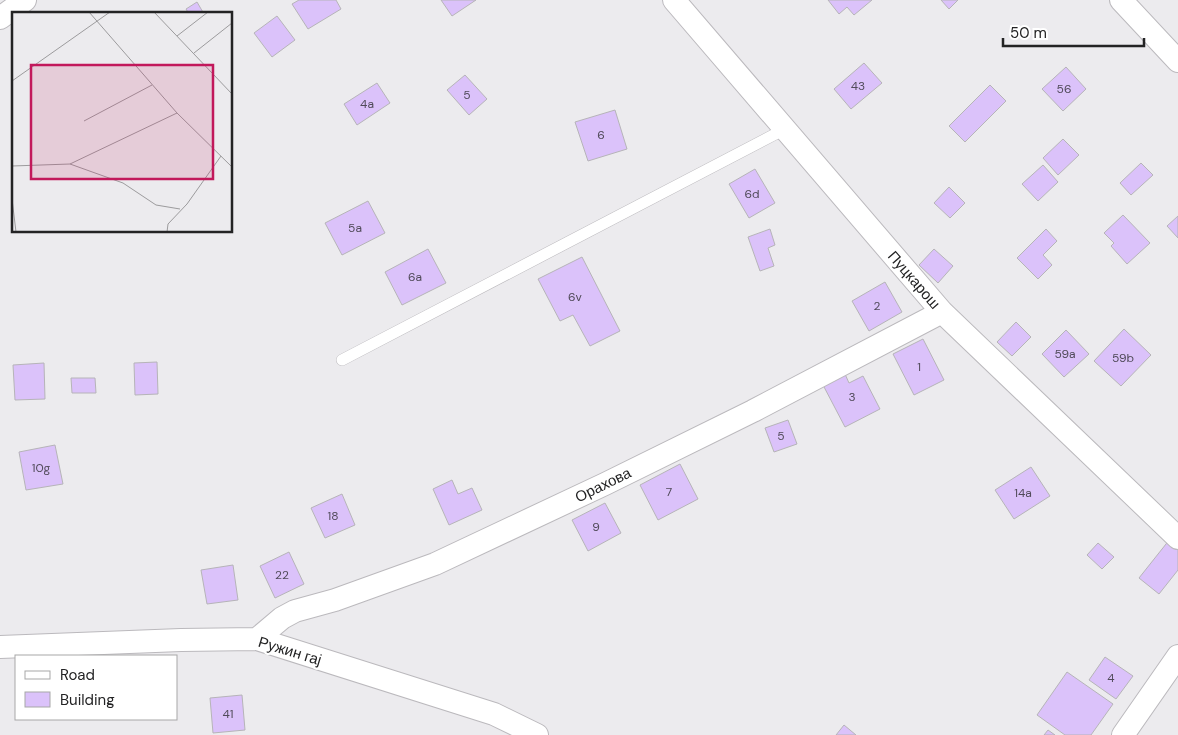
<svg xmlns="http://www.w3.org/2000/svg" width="1178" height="735" font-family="'DM Sans',sans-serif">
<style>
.building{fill:#dbc2fa;stroke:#b6b4b8}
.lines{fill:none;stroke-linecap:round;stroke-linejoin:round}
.lane-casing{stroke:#bbb9bd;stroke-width:12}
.street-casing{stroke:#bbb9bd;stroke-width:24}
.lane{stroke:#fff;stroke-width:11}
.street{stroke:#fff;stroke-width:22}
.labels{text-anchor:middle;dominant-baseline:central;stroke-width:4.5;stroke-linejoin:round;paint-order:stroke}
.number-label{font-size:12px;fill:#514b5a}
.street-label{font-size:15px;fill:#232324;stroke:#fff}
.inset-road{fill:none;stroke:#9c9b9d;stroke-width:1}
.view{fill:#c2185b;fill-opacity:0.15;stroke:#c2185b;stroke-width:2.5}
.inset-edge{fill:none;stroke:#232324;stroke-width:2.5}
</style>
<rect width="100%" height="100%" fill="#ecebee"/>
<path class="building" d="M299,0H336L341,9L308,29L292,4Z
M441,0H476L452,16Z
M828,0H872L854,15L847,7L839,14Z
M941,0H958L949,9Z
M197,2L204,14H189L186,9Z
M277,16L295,40L272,57L254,33Z
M864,63L882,83L851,109L834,89Z
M1066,67L1086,89L1063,111L1042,89Z
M465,75L487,99L469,115L447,90Z
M377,83L390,103L357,125L344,104Z
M990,85L1006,101L965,142L949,126Z
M615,110L627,149L588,161L575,122Z
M1063,139L1079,155L1058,175L1043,158Z
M1141,163L1153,175L1131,195L1120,183Z
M1043,165L1058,182L1038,201L1022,184Z
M755,169L775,203L749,218L729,184Z
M949,187L965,203L950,218L934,203Z
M368,201L385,233L342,255L325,223Z
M1123,215L1150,243L1127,264L1111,246L1114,243L1104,233Z
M1178,216V238L1167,226Z
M770,229L775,245L768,248L774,266L760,271L748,237Z
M1046,229L1057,241L1043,255L1052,265L1038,279L1017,258Z
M428,249L446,283L402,305L385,272Z
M934,249L953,266L938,283L919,265Z
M582,257L620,331L590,346L573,315L560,321L538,279Z
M885,282L902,312L869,331L852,301Z
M1016,322L1031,337L1012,356L997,342Z
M1124,329L1151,355L1121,386L1094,361Z
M1066,330L1089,354L1064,377L1042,354Z
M923,339L944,380L914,395L893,354Z
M157,362L158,394L135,395L134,363Z
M44,363L45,399L15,400L13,365Z
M845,374L849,383L863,376L880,409L845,427L823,385Z
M71,378H95L96,393H72Z
M788,420L797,444L774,452L765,428Z
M55,445L63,484L26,490L19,452Z
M680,464L698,499L658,520L640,485Z
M1031,467L1050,496L1014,519L995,490Z
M452,480L458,494L472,488L482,510L449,525L433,489Z
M342,494L355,525L325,538L311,508Z
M605,503L621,533L588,551L572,520Z
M1170,539L1178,546V570L1159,594L1139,578Z
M1098,543L1114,557L1102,569L1087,555Z
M289,552L304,584L275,598L260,566Z
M233,565L238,600L207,604L201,570Z
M1105,657L1133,676L1116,699L1089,680Z
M1067,672L1113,704L1091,735H1065L1037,715Z
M242,695L245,730L213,733L210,698Z
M844,725L856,735H836Z
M1048,730L1055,735H1044Z"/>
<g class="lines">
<defs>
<path id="lane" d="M342,360L785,129"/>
<path id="street" d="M674,0L942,312L1178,538
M1121,0L1178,61
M0,18L25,0
M257,639L282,618L295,611L335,600L435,564L605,484L753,411L942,312
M0,647L181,640L257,639L494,714L537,735
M1123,735L1178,656"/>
</defs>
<use href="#lane" class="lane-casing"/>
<use href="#street" class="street-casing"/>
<use href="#lane" class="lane"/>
<use href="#street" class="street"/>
</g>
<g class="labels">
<g class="number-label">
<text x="858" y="86">43</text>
<text x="1064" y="89">56</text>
<text x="467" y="95">5</text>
<text x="367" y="104">4a</text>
<text x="601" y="135">6</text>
<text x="752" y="194">6d</text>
<text x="355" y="228">5a</text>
<text x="415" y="277">6a</text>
<text x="575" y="297">6v</text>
<text x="877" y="306">2</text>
<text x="1065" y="354">59a</text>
<text x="1123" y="358">59b</text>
<text x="919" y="367">1</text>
<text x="852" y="397">3</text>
<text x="781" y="436">5</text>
<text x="41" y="468">10g</text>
<text x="669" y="492">7</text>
<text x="1023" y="493">14a</text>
<text x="333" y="516">18</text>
<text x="596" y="527">9</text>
<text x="282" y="575">22</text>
<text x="1111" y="678">4</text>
<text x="228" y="714">41</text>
</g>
<g class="street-label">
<text transform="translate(914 280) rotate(49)">Пуцкарош</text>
<text transform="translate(603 485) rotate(-26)">Орахова</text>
<text transform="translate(290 651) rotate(17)">Ружин гај</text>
</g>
</g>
<g transform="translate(12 12)">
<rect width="220" height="220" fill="#ecebee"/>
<path class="inset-road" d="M77,0L165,101L220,155M142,0L220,82M165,24L196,0M182,41L220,11M0,69L98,0M72,109L140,73M58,152L165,101M0,154L58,152L111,171L144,193L168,197M0,187L4,220M155,220L156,212L175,192L209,144"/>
<path class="view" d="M19,53H201V167H19Z"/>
<rect width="220" height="220" class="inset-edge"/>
</g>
<rect x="15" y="655" width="162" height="65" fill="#ffffff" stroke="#a7a7a7"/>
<rect x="25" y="671" width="25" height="8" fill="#ffffff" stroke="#a7a7a7"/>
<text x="60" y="680" font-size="15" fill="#232324">Road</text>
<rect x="25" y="692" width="25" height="15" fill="#dbc2fa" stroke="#a7a7a7"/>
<text x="60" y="705" font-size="15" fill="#232324">Building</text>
<path d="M1003 38v8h141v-8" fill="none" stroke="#232324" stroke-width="2.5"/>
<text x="1010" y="38" font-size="15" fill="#232324" stroke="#ffffff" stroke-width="4" paint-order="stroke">50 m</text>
</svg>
